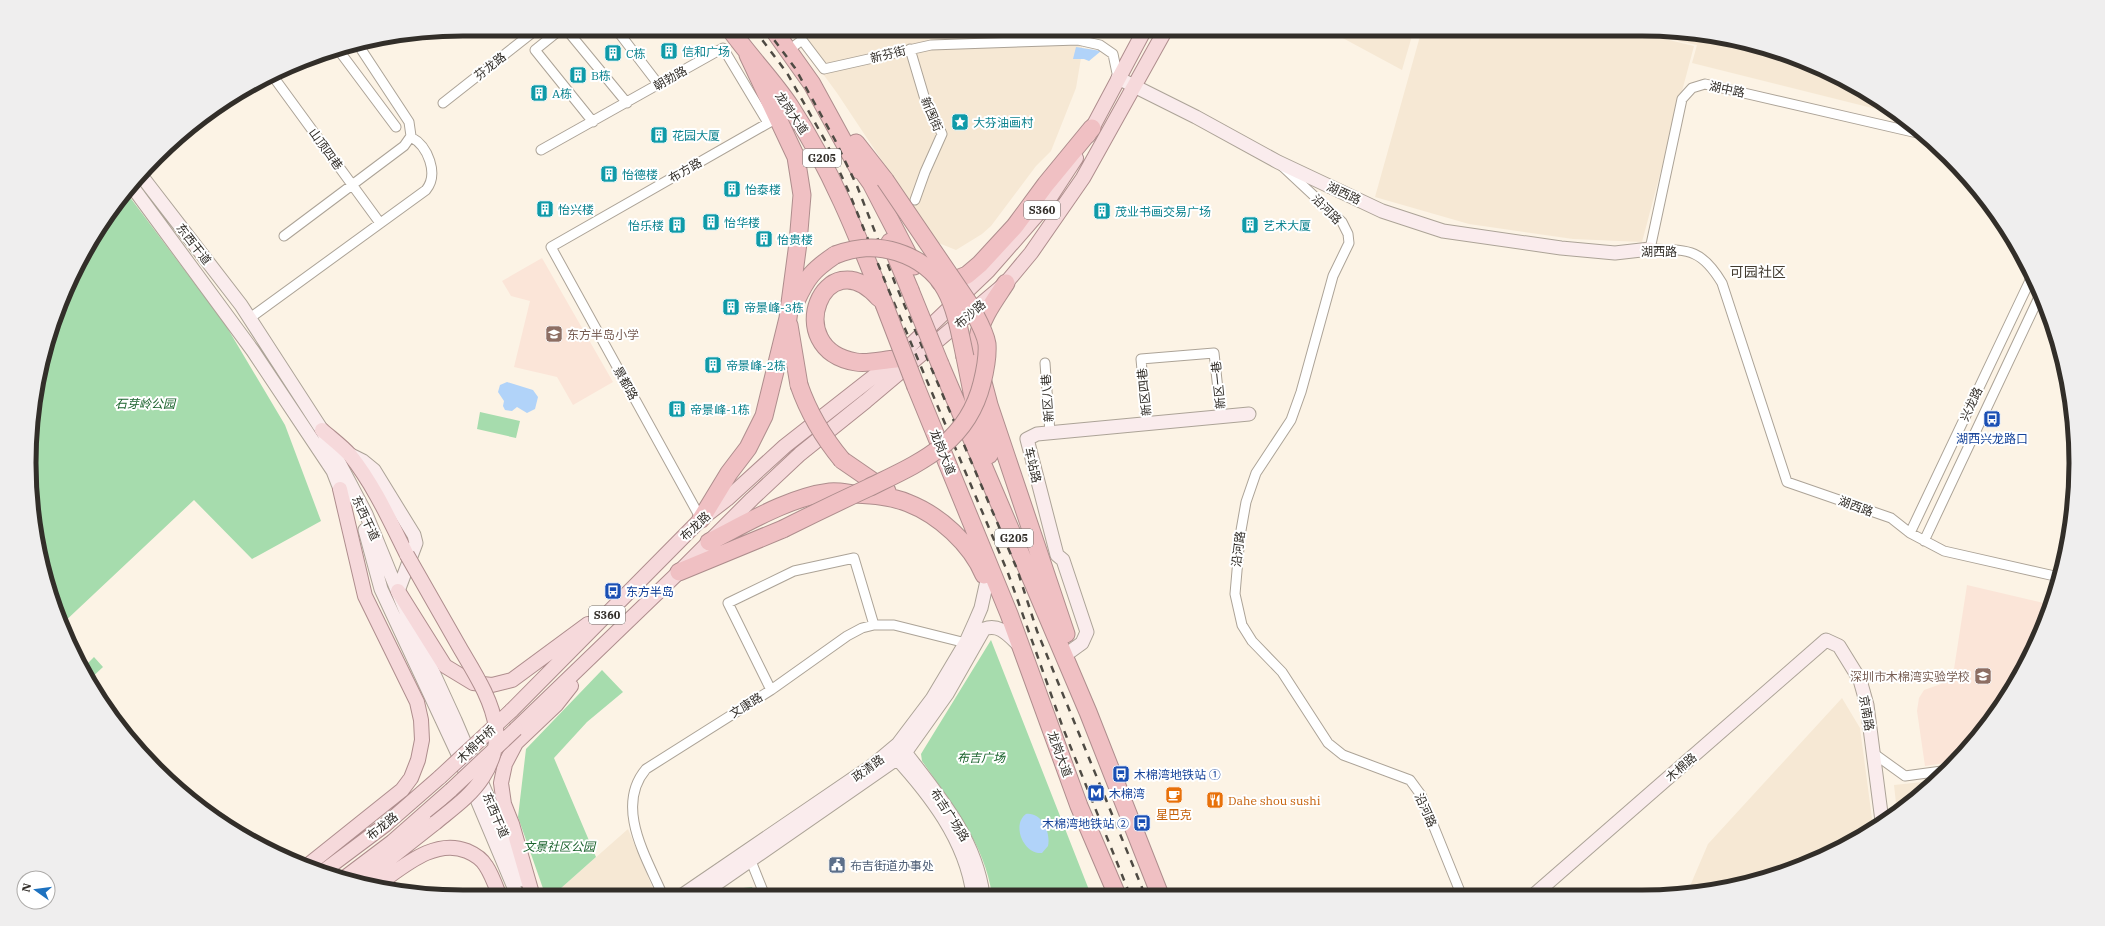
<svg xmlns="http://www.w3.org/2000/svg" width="2105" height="926" font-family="'IBM Plex Serif','Noto Sans SC',serif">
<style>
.built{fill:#f6e8d4}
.education{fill:#fbe5d8}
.green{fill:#a6dcad}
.water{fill:#b1d3f9}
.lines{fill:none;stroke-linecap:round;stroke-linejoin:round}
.street-casing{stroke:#aca397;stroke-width:11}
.secondary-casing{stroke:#aca397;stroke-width:15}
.primary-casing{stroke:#ae8d8d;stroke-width:16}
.highway-casing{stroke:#ae8d8d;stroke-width:19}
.street{stroke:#fff;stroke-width:9}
.secondary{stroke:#faeced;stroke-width:13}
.primary{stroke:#f6d9db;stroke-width:14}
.highway{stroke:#f0c0c3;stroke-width:17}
.rail{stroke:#4f4b44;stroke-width:2.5;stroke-dasharray:7 7;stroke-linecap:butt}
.primary-bridge-casing{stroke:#ae8d8d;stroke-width:16;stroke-linecap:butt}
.highway-bridge-casing{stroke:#ae8d8d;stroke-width:19;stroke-linecap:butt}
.primary-bridge{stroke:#f6d9db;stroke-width:14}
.highway-bridge{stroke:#f0c0c3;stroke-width:17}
.labels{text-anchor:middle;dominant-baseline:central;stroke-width:4;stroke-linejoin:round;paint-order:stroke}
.shield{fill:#fff;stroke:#706d69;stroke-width:1}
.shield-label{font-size:11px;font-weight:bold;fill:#322e29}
.culture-label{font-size:12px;fill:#0d838f;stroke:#fff;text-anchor:start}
.street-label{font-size:12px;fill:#322e29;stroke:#fff}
.education-label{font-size:12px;fill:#785e54;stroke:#fff;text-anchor:start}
.park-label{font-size:12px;font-style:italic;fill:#1b632d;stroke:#fff}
.transit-label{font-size:12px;fill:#164399;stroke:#fff;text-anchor:start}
.food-label{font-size:12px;fill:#c56008;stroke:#fff;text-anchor:start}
.service-label{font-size:12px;fill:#4e5e75;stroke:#fff;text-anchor:start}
.quarter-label{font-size:14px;fill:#413a2f;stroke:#fff}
.rim{fill:none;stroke:#322e29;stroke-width:5}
</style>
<rect width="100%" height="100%" fill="#fcf3e5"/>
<path class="built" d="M790,29H1082V52L1076,88L1051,151L1036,166L991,226L982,234L956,250L936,242L837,93Z
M1326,29H1414L1402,70Z
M1422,29H1642L1726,37L1782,52L1859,87L1896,114L1692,63L1697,45L1632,31L1694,46L1642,242L1573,239L1469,224L1375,197Z
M1842,698L1860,728L1873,826L1808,864L1699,893H1687L1708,844Z
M1932,781L1906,807L1897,812L1894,785Z
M628,829L656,896L551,897Z"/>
<path class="education" d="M542,258L613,382L573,405L557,377L514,367L530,301L511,296L502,281Z
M1967,585L2052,605L2031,655L1986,727L1952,762L1925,766L1917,711L1919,698L1924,690L1941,684L1954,669Z"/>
<path class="green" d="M126,192L225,324L285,425L321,521L252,559L194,500L61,625L37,547L29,463L37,379L62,297L87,246Z
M480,412L520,421L516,438L477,429Z
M991,640L1091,895H992C985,844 951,803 922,761L921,754L924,749Z
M94,657L103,667L88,681L82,669Z
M602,670L623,692L587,722L554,758L596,857L551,897H546L518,817L526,749Z
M752,887L756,896H718L726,890Z"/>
<path class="water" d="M1076,47L1101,51L1089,61L1084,59H1073Z
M507,382L533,390L538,397L535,409L527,413L517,407L512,411L505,410L503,406L504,401L498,392L500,385Z
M1026,814C1042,812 1051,833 1048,846L1042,853C1024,855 1011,825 1026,814Z"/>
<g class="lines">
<defs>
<path id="street" d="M561,29L535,50L593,122
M566,29L627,103
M616,29L659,85
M337,48L396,127
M910,49L924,96L942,134L925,172L915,200
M789,50L802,40L824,69L931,45L1078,40L1100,45L1113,54L1118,78
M272,75L380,223
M443,103L537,29
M1926,135L1705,84L1692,88L1682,99L1650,249C1688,250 1701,248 1722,283L1787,482L1891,518L1910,533L1944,551L2059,577
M541,150L723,48L768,123
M1282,166L1342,222L1348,234L1349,243L1333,276L1301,392L1291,420L1256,473L1246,502L1240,536L1235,594L1242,625L1252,641L1282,672L1328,743L1343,755L1410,780L1421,795L1461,894
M284,236L404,146L411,136L409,122L357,43
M250,318L426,190C439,174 428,146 411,137
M1045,363L1050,433
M1147,424L1141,359L1214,353L1221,417
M701,519L551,247L777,118
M1910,533L2033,274
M1924,541L2040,295
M771,690L728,603L794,571L854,558L874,625
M1873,753L1905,776L1942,771
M749,856L765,896
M663,896C647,858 614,807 646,769L771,690L847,636L862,628L874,625H894L970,644"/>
<path id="secondary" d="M1118,78L1196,117L1278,162L1382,211L1443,231L1561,248L1615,253L1650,249
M140,174L241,305L322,430L366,514L411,624L455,720L523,880
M131,185L253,351L333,471L340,489L347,497
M349,454L363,461L374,470L414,535L416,543L398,591
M365,530L381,589L457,752L518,897
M1071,651L1082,643L1087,632L1063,560L1057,555L1027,439L1037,434L1249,414
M901,747C936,793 975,836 983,895
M892,753C929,793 966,840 973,895
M1535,894L1826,640L1839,646L1860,680L1867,705L1882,821
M681,896L873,765L898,744L932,699L966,642L975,622L981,608L987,581
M699,896L905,753L947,694L984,629C1000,623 1009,636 1020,646"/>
<path id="primary" d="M1088,136L1145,29
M322,430C331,438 342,446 350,455C374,485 390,521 407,555
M398,591L445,666L473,683L492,685L512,680L588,624
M511,711L701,519L727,499L785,446L896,359L988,271L1044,207L1076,158
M516,729L679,572L752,499L800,454L866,401L1006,283L1031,253L1083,178L1166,29
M307,866L402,790L411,778L418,760L422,740L421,720L417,702L365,596L340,489
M321,873L385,825L440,777
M343,879L392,842L451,790
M359,883L435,823
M374,887C400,870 433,837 467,851C474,854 482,859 486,866C492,875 496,887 500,897
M533,897L512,824L504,804L501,783L505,764L516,743L556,705L571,686"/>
<path id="highway" d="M730,29C749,56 772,79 790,106C830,167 858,236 884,304
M773,29L812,84L859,170
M856,143L885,180
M854,159L871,183L914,266
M890,242L910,290
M940,282L952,281L967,275L980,264L1015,226L1046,184L1092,128
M1006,283C995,300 981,318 978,338C975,360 984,384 989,405L1066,634
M879,298C825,237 779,349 856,362C868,364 883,360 896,359
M796,301C807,277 813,270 835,255
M789,325L799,385
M965,357L978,422L989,455
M940,364L1088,712L1160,895
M916,387L1009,614L1079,806L1117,895
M842,460L887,491
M701,519L729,473L748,448L764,416L788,318L798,243L802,195L796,157L748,55
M709,542C745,524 789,497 830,492C837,491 846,493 854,494C872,495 891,496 908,503C939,515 971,544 984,575
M679,572L783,529"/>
</defs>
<use href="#street" class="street-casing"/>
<use href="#secondary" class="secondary-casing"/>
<use href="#primary" class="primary-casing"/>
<use href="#highway" class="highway-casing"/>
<use href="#street" class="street"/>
<use href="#secondary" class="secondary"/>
<use href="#primary" class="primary"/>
<use href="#highway" class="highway"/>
<path class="rail" d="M754,29L787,73L827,144L848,190L887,286L1008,573L1063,728L1130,895
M766,29L795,68L835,140L857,186L895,283L1017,569L1037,631L1145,895"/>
<defs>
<path id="primary-bridge" d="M407,555C425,586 442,617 460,648C474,672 492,699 496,728C498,744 492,763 483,777C471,796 452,809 435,823
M440,777L511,711
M451,790L516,729"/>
<path id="highway-bridge" d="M835,255C856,247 875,245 897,252C950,269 955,309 965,357
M910,290L940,364
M884,304L916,387
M799,385C809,414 823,437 842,460
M783,529C811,515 840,501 868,488C919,463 967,444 982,383C985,371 988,357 987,344C985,331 976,317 970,305L885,180"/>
</defs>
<use href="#primary-bridge" class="primary-bridge-casing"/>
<use href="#highway-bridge" class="highway-bridge-casing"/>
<use href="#primary-bridge" class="primary-bridge"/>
<use href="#highway-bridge" class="highway-bridge"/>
</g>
<defs>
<symbol id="building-square" viewBox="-11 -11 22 22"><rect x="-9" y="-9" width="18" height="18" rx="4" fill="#0f9aa8" stroke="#fff"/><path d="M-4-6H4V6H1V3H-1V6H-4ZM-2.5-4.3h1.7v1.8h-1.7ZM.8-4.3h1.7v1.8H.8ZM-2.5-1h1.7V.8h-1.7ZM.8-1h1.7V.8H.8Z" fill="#fff"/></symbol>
<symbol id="sight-square" viewBox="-11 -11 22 22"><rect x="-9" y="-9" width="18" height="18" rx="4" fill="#0f9aa8" stroke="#fff"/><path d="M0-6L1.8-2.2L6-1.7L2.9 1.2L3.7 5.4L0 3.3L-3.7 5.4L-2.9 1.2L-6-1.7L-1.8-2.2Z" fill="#fff"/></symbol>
<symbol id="school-square" viewBox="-11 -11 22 22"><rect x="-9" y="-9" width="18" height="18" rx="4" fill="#8d6e63" stroke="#fff"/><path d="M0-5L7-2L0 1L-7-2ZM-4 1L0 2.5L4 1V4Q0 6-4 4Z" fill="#fff"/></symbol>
<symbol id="bus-square" viewBox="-11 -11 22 22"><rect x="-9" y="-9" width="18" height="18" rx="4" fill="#1a4fb4" stroke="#fff"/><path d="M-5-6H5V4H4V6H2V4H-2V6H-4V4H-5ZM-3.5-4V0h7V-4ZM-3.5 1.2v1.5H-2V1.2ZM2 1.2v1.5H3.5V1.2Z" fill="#fff"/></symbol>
<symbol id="metro-square" viewBox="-11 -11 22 22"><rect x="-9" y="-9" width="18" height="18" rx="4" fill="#1a4fb4" stroke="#fff"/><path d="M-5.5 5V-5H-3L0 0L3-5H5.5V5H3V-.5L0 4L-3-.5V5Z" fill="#fff"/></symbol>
<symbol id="cafe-square" viewBox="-11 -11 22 22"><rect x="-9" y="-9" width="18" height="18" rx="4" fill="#e8710a" stroke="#fff"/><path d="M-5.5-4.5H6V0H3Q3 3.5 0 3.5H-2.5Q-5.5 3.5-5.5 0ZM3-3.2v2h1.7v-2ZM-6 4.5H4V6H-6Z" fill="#fff"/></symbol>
<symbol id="restaurant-square" viewBox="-11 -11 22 22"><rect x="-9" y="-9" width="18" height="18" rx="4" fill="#e8710a" stroke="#fff"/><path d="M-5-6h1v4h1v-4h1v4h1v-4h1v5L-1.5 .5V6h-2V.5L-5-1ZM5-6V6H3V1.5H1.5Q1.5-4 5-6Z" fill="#fff"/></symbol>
<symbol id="civic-square" viewBox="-11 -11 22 22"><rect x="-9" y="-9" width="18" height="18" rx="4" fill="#5c6f8a" stroke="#fff"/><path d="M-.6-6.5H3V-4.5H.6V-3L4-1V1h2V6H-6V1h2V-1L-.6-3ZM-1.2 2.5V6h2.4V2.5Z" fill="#fff"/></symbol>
</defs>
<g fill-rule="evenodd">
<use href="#building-square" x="659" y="41" width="20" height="20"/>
<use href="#building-square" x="603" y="43" width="20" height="20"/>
<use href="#building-square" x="568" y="65" width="20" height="20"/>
<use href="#building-square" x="529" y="83" width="20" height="20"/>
<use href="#sight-square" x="950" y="112" width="20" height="20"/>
<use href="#building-square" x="649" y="125" width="20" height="20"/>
<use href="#building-square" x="599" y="164" width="20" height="20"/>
<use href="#building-square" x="722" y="179" width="20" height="20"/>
<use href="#building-square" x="535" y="199" width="20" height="20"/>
<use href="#building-square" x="1092" y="201" width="20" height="20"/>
<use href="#building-square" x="701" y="212" width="20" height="20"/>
<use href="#building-square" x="667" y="215" width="20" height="20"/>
<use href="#building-square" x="1240" y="215" width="20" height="20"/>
<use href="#building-square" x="754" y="229" width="20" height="20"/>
<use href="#building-square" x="721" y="297" width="20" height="20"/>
<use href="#school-square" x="544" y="324" width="20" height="20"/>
<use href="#building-square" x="703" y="355" width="20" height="20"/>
<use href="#building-square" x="667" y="399" width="20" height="20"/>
<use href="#bus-square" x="1982" y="409" width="20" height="20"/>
<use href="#bus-square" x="603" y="581" width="20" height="20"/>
<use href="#school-square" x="1973" y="666" width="20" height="20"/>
<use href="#bus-square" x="1111" y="764" width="20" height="20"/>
<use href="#metro-square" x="1086" y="783" width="20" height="20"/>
<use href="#cafe-square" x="1164" y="785" width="20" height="20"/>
<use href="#restaurant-square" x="1205" y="790" width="20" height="20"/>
<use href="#bus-square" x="1132" y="813" width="20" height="20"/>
<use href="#civic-square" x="827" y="855" width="20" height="20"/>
</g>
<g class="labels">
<g class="shield">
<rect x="803" y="149" width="38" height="18" rx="3"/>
<rect x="1024" y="201" width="36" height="18" rx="3"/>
<rect x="995" y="529" width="38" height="18" rx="3"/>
<rect x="589" y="606" width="36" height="18" rx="3"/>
</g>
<g class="shield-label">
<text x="822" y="158">G205</text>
<text x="1042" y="210">S360</text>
<text x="1014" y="538">G205</text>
<text x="607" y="615">S360</text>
</g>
<g class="culture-label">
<text x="682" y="51">信和广场</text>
<text x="626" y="53">C栋</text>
<text x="591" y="75">B栋</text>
<text x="552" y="93">A栋</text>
<text x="973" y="122">大芬油画村</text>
<text x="672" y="135">花园大厦</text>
<text x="622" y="174">怡德楼</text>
<text x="745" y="189">怡泰楼</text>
<text x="558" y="209">怡兴楼</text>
<text x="1115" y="211">茂业书画交易广场</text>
<text x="724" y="222">怡华楼</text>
<text x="664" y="225" text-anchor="end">怡乐楼</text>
<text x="1263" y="225">艺术大厦</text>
<text x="777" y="239">怡贵楼</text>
<text x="744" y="307">帝景峰-3栋</text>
<text x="726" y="365">帝景峰-2栋</text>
<text x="690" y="409">帝景峰-1栋</text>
</g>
<g class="street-label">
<text transform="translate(888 54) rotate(-14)">新芬街</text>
<text transform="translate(490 66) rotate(-38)">芬龙路</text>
<text transform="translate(670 78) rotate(-29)">朝勃路</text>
<text transform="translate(1727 89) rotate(12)">湖中路</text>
<text transform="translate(792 113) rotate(56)">龙岗大道</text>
<text transform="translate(932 114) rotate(67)">新围街</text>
<text transform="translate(326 149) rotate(54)">山顶四巷</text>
<text transform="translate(685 170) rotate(-30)">布方路</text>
<text transform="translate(1344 193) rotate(25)">湖西路</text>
<text transform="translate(1327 209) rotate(45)">沿河路</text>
<text transform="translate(194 244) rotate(52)">东西干道</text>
<text x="1659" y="251">湖西路</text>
<text transform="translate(970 314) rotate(-41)">布沙路</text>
<text transform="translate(626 383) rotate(61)">景都路</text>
<text transform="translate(1218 385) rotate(-96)">新区一巷</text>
<text transform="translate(1144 392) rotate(-96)">新区四巷</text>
<text transform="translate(1047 398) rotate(-94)">新区八巷</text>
<text transform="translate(1971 404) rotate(-65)">兴龙路</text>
<text transform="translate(943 452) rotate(68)">龙岗大道</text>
<text transform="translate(1033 465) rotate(76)">车站路</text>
<text transform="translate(1856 506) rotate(20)">湖西路</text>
<text transform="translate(366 518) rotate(65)">东西干道</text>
<text transform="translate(695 526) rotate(-43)">布龙路</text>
<text transform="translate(1238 549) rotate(-83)">沿河路</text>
<text transform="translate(746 705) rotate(-32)">文康路</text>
<text transform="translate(1867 713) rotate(80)">京南路</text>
<text transform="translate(476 744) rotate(-43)">木棉中桥</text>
<text transform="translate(1060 754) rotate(70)">龙岗大道</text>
<text transform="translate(1681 767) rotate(-41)">木棉路</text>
<text transform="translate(868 768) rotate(-36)">政清路</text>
<text transform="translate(1426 810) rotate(66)">沿河路</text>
<text transform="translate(496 815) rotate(67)">东西干道</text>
<text transform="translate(950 815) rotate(57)">布吉广场路</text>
<text transform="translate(382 826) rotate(-39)">布龙路</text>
</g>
<g class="education-label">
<text x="567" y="334">东方半岛小学</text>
<text x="1970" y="676" text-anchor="end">深圳市木棉湾实验学校</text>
</g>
<g class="park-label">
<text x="145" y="403">石芽岭公园</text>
<text x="981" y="757">布吉广场</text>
<text x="559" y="846">文景社区公园</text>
</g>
<g class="transit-label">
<text x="1992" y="438" text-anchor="middle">湖西兴龙路口</text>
<text x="626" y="591">东方半岛</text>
<text x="1134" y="774">木棉湾地铁站 ①</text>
<text x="1109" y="793">木棉湾</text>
<text x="1129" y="823" text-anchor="end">木棉湾地铁站 ②</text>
</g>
<g class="food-label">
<text x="1228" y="800">Dahe shou sushi</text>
<text x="1174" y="814" text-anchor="middle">星巴克</text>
</g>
<g class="service-label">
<text x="850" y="865">布吉街道办事处</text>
</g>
<g class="quarter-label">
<text x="1758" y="272">可园社区</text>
</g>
</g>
<path d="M0 0H2105V926H0ZM463 36H1642A427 427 0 0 1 2069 463V463A427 427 0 0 1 1642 890H463A427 427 0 0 1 36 463V463A427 427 0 0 1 463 36Z" fill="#efeeee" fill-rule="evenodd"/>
<path class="rim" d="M463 36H1642A427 427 0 0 1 2069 463V463A427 427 0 0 1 1642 890H463A427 427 0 0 1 36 463V463A427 427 0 0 1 463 36Z"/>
<g transform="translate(36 890) rotate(284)"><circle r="19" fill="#ffffff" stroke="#adaba9"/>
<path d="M0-3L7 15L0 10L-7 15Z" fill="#1d72c0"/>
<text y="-6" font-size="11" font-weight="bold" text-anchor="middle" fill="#322e29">N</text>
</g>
</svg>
